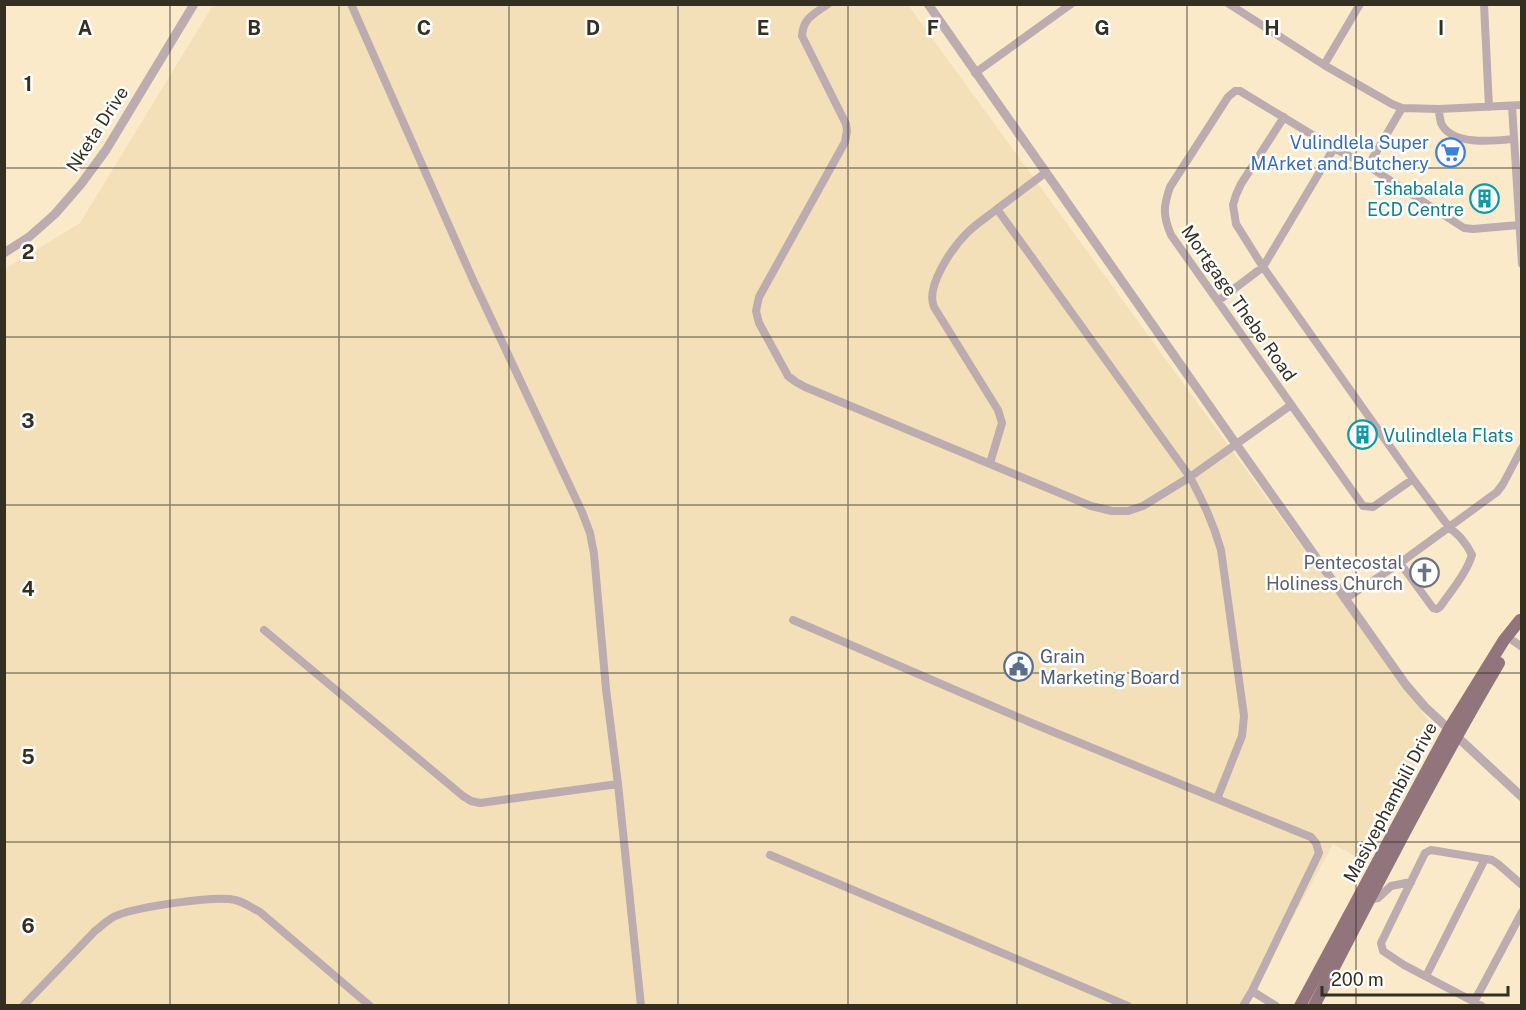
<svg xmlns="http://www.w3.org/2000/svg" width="1526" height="1010" font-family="'Public Sans',sans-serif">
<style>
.built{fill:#f3e0b8}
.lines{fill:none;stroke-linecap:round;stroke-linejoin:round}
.minor{stroke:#bcabaf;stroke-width:8}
.tertiary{stroke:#bcabaf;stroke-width:9}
.primary{stroke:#92747c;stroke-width:12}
.grid{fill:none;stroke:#352f22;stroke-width:1.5;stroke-opacity:0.55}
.labels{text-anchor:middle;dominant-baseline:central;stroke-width:5;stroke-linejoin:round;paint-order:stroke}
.street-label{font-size:18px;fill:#352f22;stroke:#fff}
.shop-label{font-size:18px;fill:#366cbe;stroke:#fff;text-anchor:end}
.culture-label{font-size:18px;fill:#0d838f;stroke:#fff;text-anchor:end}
.worship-label{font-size:18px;fill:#5b616d;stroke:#fff;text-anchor:end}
.service-label{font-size:18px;fill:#4e5e75;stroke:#fff;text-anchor:start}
.grid-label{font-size:20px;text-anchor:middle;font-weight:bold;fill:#352f22;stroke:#fff;stroke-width:5;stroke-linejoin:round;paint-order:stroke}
</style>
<rect width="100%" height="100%" fill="#faeac9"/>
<path class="built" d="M213,5H908L1433,727L1366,862L1333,844L1245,1005L5,1006V269L80,223Z"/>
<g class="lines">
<path class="minor" d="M351,4L473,280L582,512L590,533L594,554L606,689L618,784L641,1006
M828,4C814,14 803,18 802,36L846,124L847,131L845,142L759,297L756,311L759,323L788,376L796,382L805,387L1091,506L1112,511H1128L1143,506L1190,477L1291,405
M1229,4L1324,65L1392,104L1402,108L1439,109L1522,105
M1484,4L1489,107
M1324,65L1360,4
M975,73L1071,4
M1512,106L1522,264
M1439,109C1439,114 1440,119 1441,123C1451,146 1494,141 1513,139
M1284,117L1241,184L1236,195L1233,205L1236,224L1263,267L1413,479L1449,527L1460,537L1467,546L1472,555C1466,574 1451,591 1440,607L1437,609L1433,608L1400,563
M1368,166L1402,108
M1045,173L997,209L1190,477C1203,502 1213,522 1221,550L1244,716L1242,736L1217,799L1311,837L1316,843L1319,853L1252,991L1243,1006
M1218,301L1263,267L1334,148
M990,463L1002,423L998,410L934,307C925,286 953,247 967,233C976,224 987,217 997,209
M1413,479L1373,507L1363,506L1171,235C1163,216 1163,207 1170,187L1228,97L1235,91H1240L1334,148L1368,166L1464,228L1473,229L1519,225
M1345,599L1400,563L1497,492L1503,484L1522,448
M793,620L1034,724L1217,799
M264,630L463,796L471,801L480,803L618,784
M1512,640L1522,647
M770,855L1128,1006
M1368,900L1378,898L1391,886L1411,882
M1426,976L1485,859
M1252,991L1276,1006
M1474,1002L1522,912
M23,1006L95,931C103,925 109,918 118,915C138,907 216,895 235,900C244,902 252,908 260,912L370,1006
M1482,1006L1404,965L1383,951L1381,943L1425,853L1431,850L1492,860L1498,864L1522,885"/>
<path class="tertiary" d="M928,4L1236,444L1406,685L1425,707L1522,797
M4,253L29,237L55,214L81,184L106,150L194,4"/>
<path class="primary" d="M1300,1006L1449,729L1504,640L1520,620
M1314,1006C1374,891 1433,775 1499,663"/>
</g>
<path class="grid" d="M170,4V1006M339,4V1006M509,4V1006M678,4V1006M848,4V1006M1017,4V1006M1187,4V1006M1356,4V1006M4,168H1522M4,337H1522M4,505H1522M4,673H1522M4,842H1522"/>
<defs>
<symbol id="supermarket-ring" viewBox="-11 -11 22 22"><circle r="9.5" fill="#fff" stroke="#3f7fe0" stroke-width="1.5"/><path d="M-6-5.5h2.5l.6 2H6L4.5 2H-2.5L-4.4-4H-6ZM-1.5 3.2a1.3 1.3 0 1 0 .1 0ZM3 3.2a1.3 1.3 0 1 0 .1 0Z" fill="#3f7fe0"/></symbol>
<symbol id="building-ring" viewBox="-11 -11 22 22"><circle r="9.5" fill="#fff" stroke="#0f9aa8" stroke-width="1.5"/><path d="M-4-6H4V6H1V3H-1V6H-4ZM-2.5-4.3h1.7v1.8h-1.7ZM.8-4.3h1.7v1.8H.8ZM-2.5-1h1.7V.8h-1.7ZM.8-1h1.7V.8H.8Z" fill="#0f9aa8"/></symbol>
<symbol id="church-ring" viewBox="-11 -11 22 22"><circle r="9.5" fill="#fff" stroke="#6b7280" stroke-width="1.5"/><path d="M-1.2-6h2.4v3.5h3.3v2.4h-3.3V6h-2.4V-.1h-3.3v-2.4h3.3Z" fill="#6b7280"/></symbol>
<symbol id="civic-ring" viewBox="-11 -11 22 22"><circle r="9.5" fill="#fff" stroke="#5c6f8a" stroke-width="1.5"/><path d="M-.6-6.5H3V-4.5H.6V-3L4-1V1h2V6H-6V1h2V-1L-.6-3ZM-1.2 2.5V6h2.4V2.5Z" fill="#5c6f8a"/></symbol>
</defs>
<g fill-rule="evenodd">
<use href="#supermarket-ring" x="1434" y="136" width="33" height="33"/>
<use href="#building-ring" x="1468" y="182" width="33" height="33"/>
<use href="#building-ring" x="1346" y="418" width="33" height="33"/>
<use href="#church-ring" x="1408" y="556" width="33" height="33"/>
<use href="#civic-ring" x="1002" y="650" width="33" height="33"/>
</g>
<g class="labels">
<g class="street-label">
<text transform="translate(97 129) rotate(-57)">Nketa Drive</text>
<text transform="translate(1239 303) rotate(55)">Mortgage Thebe Road</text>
<text transform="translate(1390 802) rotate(-62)">Masiyephambili Drive</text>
</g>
<g class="shop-label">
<text x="1429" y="142">Vulindlela Super<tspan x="1429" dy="21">MArket and Butchery</tspan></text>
</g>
<g class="culture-label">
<text x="1464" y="188">Tshabalala<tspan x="1464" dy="21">ECD Centre</tspan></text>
<text x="1383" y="435" text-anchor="start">Vulindlela Flats</text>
</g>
<g class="worship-label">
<text x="1403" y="562">Pentecostal<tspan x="1403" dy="21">Holiness Church</tspan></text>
</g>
<g class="service-label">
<text x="1040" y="656">Grain<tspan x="1040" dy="21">Marketing Board</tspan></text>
</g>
</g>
<g class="grid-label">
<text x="85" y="35">A</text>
<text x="254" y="35">B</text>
<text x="424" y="35">C</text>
<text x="593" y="35">D</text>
<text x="763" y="35">E</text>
<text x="933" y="35">F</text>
<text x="1102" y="35">G</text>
<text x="1272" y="35">H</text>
<text x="1441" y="35">I</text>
<text x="28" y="91">1</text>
<text x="28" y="259">2</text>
<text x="28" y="428">3</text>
<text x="28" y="596">4</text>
<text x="28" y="764">5</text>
<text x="28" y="933">6</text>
</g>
<rect width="1526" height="1010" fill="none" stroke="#352f22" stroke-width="12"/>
<path d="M1322 986v9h186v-9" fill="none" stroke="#352f22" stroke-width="3"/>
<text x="1331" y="986" font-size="18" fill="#352f22" stroke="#ffffff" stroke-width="4.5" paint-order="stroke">200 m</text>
</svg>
